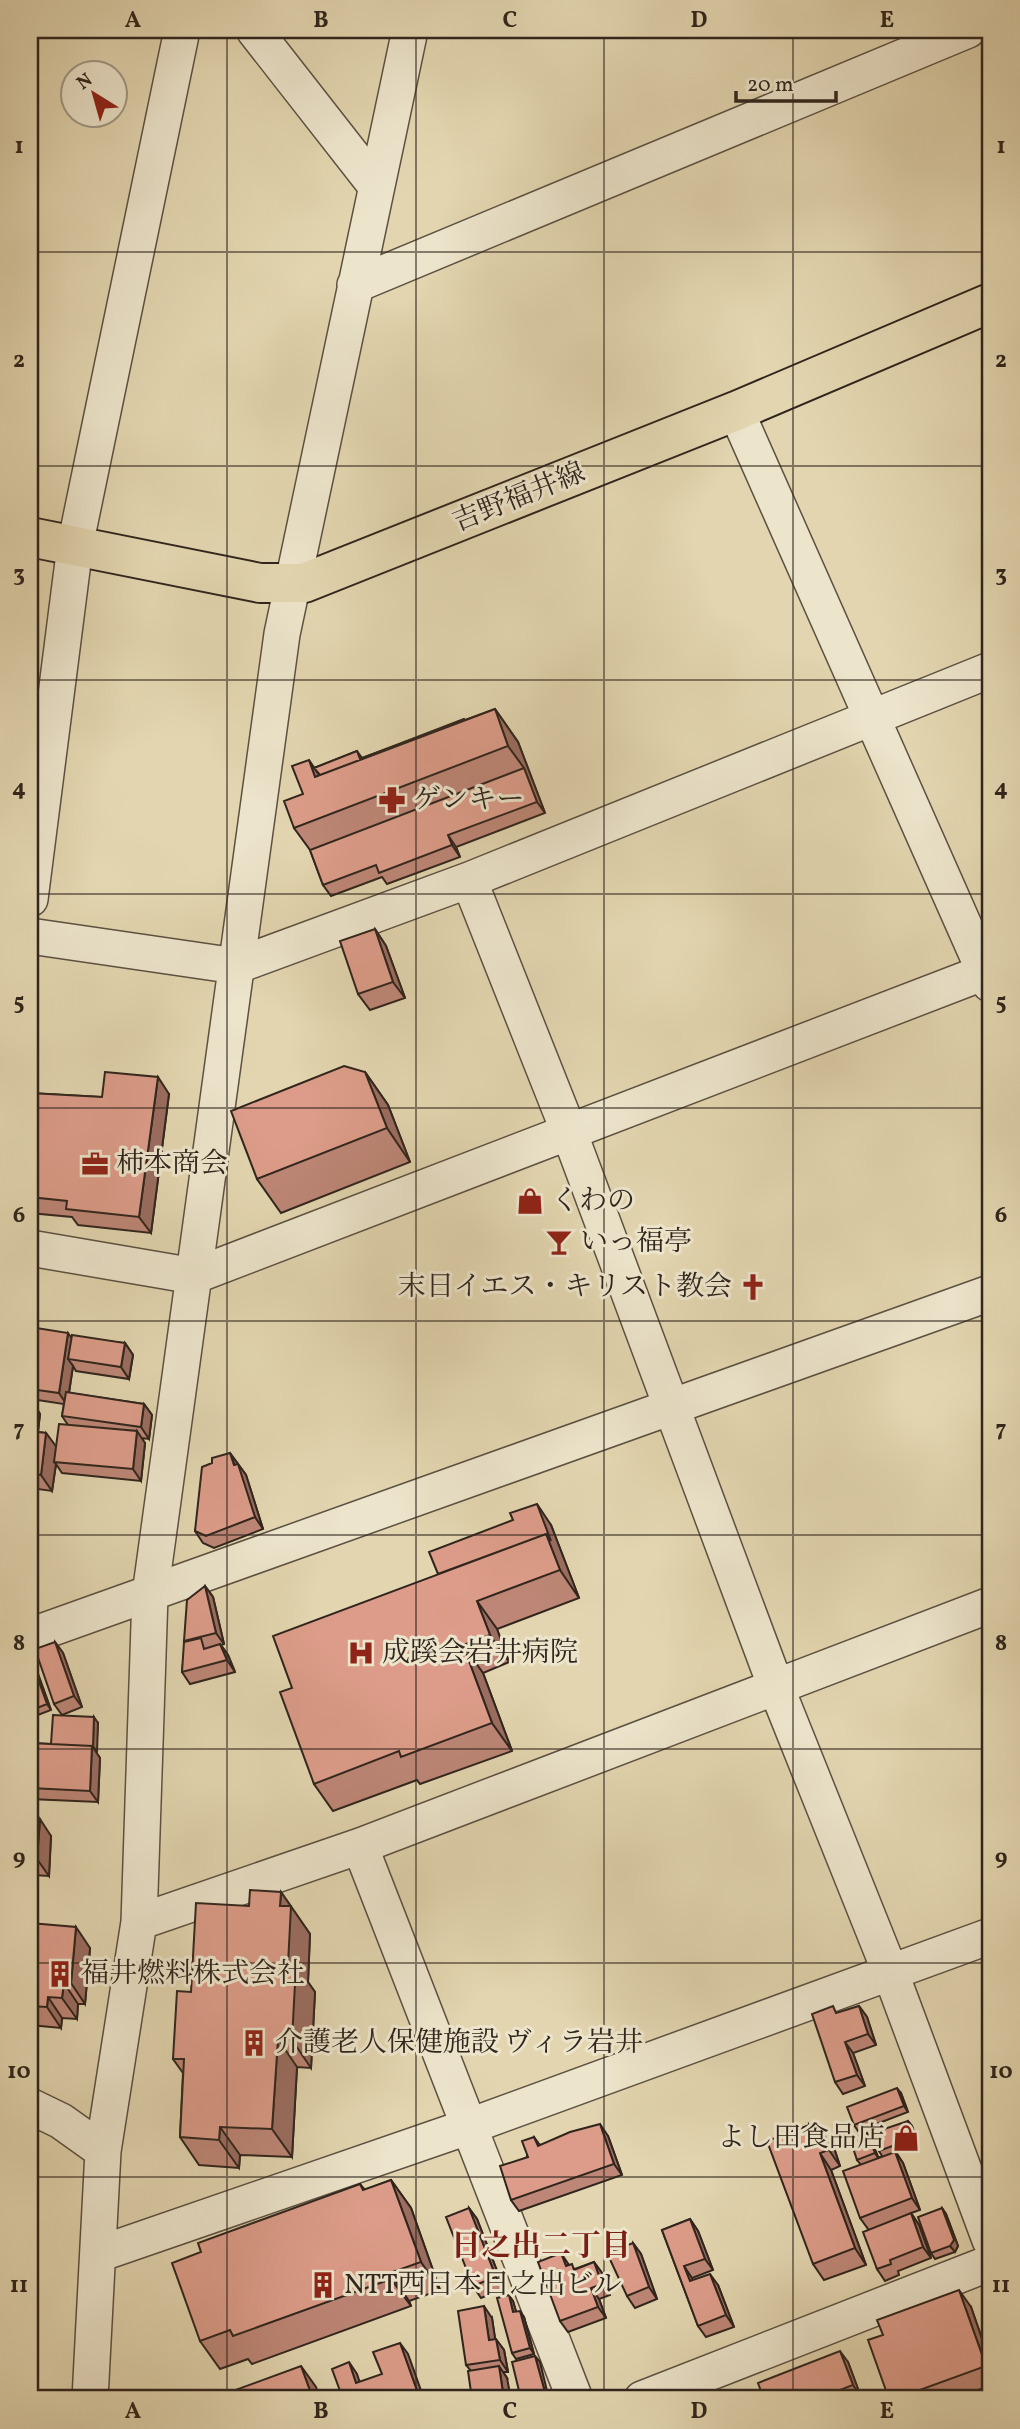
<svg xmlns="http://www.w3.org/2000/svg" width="1020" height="2429" font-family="Vollkorn,'Noto Serif JP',serif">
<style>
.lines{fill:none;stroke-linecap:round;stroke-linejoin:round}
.minor-casing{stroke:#5c5142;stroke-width:38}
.major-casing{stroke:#30251d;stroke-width:42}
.minor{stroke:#ece4cb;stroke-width:35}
.major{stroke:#e2d5af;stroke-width:38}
.wall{fill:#bd8676;stroke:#30251d;stroke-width:2;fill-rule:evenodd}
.shaded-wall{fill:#9a6d60;stroke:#30251d;stroke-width:2}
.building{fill:#dc9c89;stroke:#30251d;stroke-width:2}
.grid{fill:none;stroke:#30251d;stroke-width:2;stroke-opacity:0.55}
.labels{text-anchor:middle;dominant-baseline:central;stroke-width:6;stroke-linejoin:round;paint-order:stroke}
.street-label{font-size:28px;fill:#30251d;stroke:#ece4cb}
.poi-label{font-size:28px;fill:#30251d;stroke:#ece4cb;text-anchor:start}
.neighbourhood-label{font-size:30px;font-weight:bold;fill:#7a1f14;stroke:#ece4cb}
.neatline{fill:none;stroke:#30251d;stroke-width:2.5}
.grid-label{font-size:23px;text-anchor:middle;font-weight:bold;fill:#30251d}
</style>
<rect width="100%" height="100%" fill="#e2d5af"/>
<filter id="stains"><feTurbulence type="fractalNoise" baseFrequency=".00286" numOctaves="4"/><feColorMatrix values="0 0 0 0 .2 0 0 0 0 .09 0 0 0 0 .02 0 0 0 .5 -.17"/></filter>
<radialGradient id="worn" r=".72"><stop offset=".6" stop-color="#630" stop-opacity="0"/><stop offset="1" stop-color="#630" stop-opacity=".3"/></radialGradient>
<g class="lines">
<defs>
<path id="minor" d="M254,30L376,186
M355,285L968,30
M736,411L990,984
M469,880L569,1132L776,1687L891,1974L990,2240
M30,899L75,546L182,30
M30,936L236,966L469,880L990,670
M30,1248L194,1276L990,970
M30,1636L990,1293
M360,1846L575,2399
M139,1922L360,1846L990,1605
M30,2106L61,2121L103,2151L90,2399
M103,2151L139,1922L150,1595L282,634L410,30
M99,2254L470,2126L990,1936
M642,2399L990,2263"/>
<path id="major" d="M30,537L260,583H304L736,411L990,303"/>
</defs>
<use href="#minor" class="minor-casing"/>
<use href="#major" class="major-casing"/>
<use href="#minor" class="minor"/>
<use href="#major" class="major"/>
</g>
<path class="wall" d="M495,709L518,742L545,813L456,847L460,857L387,884L382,877L331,896L323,885L310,850L294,828L303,794L314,768L357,751L362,758Z
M375,929L386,946L405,998L370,1010L358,994Z
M365,1072L388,1105L410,1162L281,1213L257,1179Z
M30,1093L102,1097L169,1094L151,1233L78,1225L72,1217L30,1213Z
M30,1327L71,1338L125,1343L133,1355L129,1379L76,1371L73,1366L69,1393L144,1404L152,1415L149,1439L141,1438L145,1443L141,1481L62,1473L56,1464L52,1491L30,1488ZM31,1399L64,1404L62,1416L68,1425L56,1447L46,1433L38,1432L40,1414Z
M230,1453L246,1475L263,1529L214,1548L203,1543L195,1531L212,1463Z
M551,1525L579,1598L497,1629L509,1662L483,1673L512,1751L420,1784L417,1780L333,1811L314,1784L292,1688L438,1574Z
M205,1586L213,1597L224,1644L221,1645L228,1655L235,1672L190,1684L182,1672L185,1642L184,1641Z
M55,1642L63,1653L82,1707L62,1715L54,1704Z
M30,1657L34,1663L51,1710L30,1718Z
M98,1723L96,1752L100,1758L98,1802L30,1799V1743L51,1744Z
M30,1800L36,1809V1819L51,1836L49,1876L33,1875L31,1901H30Z
M281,1892L310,1934L308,1982L315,1992L311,2068L297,2067L292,2157L240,2155L239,2168L199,2165L180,2137L183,2073L173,2059L191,1992L249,1906Z
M30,1923L90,1948L85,2004H78L77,2019L62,2018L61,2028L30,2025Z
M859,2006L867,2017L876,2045L853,2053L865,2086L843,2094L835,2082L838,2013Z
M901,2093L908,2112L858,2131L854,2125Z
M908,2121L912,2126L918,2144L896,2152L903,2163L920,2210L911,2213L919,2225L931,2258L898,2271L899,2275L885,2281L877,2269L868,2229L860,2218L861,2165L857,2160L871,2139L878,2158L882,2156L879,2151Z
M809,2125L817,2137L823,2134L835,2151L840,2166L831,2170L866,2265L824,2280L813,2264Z
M608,2136L622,2175L519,2211L511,2200L534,2137L540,2145Z
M391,2180L411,2208L440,2290L409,2301L411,2306L252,2364L248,2359L220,2369L200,2341L201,2252L360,2184L365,2190Z
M469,2208L477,2219L504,2289L481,2298L473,2286Z
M942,2208L946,2214L958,2246L955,2252L935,2259L931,2253Z
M690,2219L698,2231L713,2270L692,2278L693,2280L718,2285L734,2327L706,2337L698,2326L662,2230Z
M633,2243L641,2254L657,2299L635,2308L627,2296Z
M594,2262L602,2273L610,2295L599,2299L606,2318L568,2332L560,2321L569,2265L575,2269Z
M513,2301L516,2312L524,2317L534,2354L516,2359L512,2353Z
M971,2307L990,2362V2386L952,2399H889Z
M492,2318L495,2339L504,2350L508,2372H503L507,2378L471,2371L466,2365Z
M848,2362L861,2397L854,2399H764Z"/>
<path class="shaded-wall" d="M495,709L518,742L545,813L537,802L524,768L508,746Z
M309,760L332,794L315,777Z
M448,835L456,847L460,857L452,845Z
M375,929L386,946L405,998L393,982Z
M365,1072L388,1105L410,1162L387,1128Z
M158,1077L169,1094L151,1233L139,1217Z
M68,1333L76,1344L68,1359L73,1366L67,1405L59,1393Z
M125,1343L133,1355L129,1379L121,1367Z
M30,1398L40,1414L36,1447L30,1437Z
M144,1404L152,1415L149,1439L141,1427Z
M137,1431L145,1443L141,1481L133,1469Z
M46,1433L58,1449L54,1462L56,1464L52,1491L41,1475Z
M230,1453L246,1475L263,1529L255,1517Z
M537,1504L551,1525L579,1598L560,1570L546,1534Z
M205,1586L213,1597L224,1644L216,1633Z
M477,1601L497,1629L509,1662L490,1635Z
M55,1642L63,1653L82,1707L74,1696Z
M220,1644L228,1655L235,1672L227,1660Z
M463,1645L483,1673L512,1751L492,1723Z
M30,1657L34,1663L51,1710L47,1704Z
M94,1717L98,1723L97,1752L93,1746Z
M92,1746L100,1758L98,1802L90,1791Z
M30,1800L36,1809L35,1835L30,1827Z
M40,1819L51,1836L49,1876L37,1859Z
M30,1871L33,1875L31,1901L30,1899Z
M281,1892L310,1934L308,1982L315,1992L311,2068L292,2040L288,1964L280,1906Z
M76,1927L90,1948L85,2004L71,1983Z
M64,1983L78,2004L77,2019L62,1998Z
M48,1997L62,2018L61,2028L47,2007Z
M859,2006L867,2017L876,2045L868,2034Z
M278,2039L297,2067L292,2157L272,2129Z
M845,2042L853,2053L865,2086L857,2075Z
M897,2088L901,2093L908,2112L904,2106Z
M908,2121L912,2126L918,2144L914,2138Z
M600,2124L608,2136L622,2175L614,2164Z
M220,2127L240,2155L239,2168L219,2140Z
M867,2133L871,2139L879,2159L875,2153Z
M823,2134L835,2151L840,2166L829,2150Z
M895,2152L903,2163L920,2210L912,2198Z
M820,2153L831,2170L866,2265L855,2248Z
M391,2180L411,2208L440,2290L421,2262Z
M469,2208L477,2219L504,2289L496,2277Z
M942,2208L946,2214L958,2246L955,2252L950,2246Z
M911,2213L919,2225L931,2258L923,2247Z
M690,2219L698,2231L713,2270L705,2259Z
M633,2243L641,2254L657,2299L649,2287Z
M561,2253L569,2265L566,2266Z
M594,2262L602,2273L610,2295L602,2284Z
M684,2266L692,2278L698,2293L690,2281Z
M390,2273L409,2301L411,2306L391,2279Z
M710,2274L718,2285L734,2327L726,2315Z
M591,2288L599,2299L606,2318L598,2307Z
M959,2290L971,2307L990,2362V2372L986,2366Z
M509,2295L513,2301L518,2318L513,2312Z
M484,2306L492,2318L497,2351L489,2340Z
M520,2311L524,2317L534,2354L530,2348Z
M496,2339L504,2350L508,2372L500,2360Z
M400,2343L408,2354L424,2399H420Z
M840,2351L848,2362L861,2397L853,2385Z
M535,2356L540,2362L549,2399L546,2396Z
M349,2362L357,2374L364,2395L356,2383Z
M301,2366L316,2387L320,2399H313Z
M499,2366L507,2378L511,2399H504Z"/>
<path class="building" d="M495,709L508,746L294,828L284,801L303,794L292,766L309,760L315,777Z
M464,719L465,720L320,775L314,768L357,751L360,759Z
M524,768L537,802L448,835L452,845L379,873L376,865L323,885L310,850Z
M375,929L393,982L358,994L340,941Z
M344,1066L365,1072L387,1128L257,1179L231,1111Z
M105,1072L158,1077L139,1217L66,1209L67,1201L30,1197V1093L102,1097Z
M30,1327L68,1333L59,1393L30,1389Z
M72,1335L125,1343L121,1367L68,1359Z
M66,1392L144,1404L141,1427L62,1416Z
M59,1424L137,1431L133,1469L54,1462Z
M30,1431L46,1433L41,1475L30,1473Z
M230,1453L234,1465L238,1464L255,1517L206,1536L195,1531L202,1467L212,1463V1458Z
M537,1504L551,1541L546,1534L438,1574L429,1552L513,1520L510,1513Z
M546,1534L560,1570L477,1601L490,1635L463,1645L492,1723L401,1757L399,1751L314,1784L280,1692L292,1688L273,1636Z
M205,1586L216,1633L184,1641L187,1600Z
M201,1638L204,1649L220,1644L227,1660L182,1672L184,1642Z
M55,1642L74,1696L54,1704L35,1649Z
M30,1657L47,1704L30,1711Z
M53,1715L94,1717L93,1746L51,1744Z
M30,1743L92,1746L90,1791L30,1788Z
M30,1819H40L37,1859H30Z
M250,1890L281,1892L280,1906H291L288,1964L296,1965L292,2040L278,2039L272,2129L220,2127L219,2140L180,2137L184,2059H173L177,1991L191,1992L196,1903L249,1906Z
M30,1923L76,1927L71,1983H64L62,1998L48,1997L47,2007L30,2006Z
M833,2006L836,2013L859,2006L868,2034L845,2042L857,2075L835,2082L812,2014Z
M897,2088L904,2106L854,2125L847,2107Z
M908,2121L914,2138L879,2151L872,2133Z
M600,2124L614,2164L511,2200L500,2166L528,2157L522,2141L534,2137L538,2146L570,2132Z
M809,2125L814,2138L823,2134L829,2150L820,2153L855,2248L813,2264L767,2141Z
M867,2133L875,2153L857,2160L850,2139Z
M895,2152L912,2198L860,2218L843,2171Z
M391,2180L421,2262L390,2273L391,2279L233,2336L230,2330L200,2341L172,2263L201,2252L198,2243L360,2184L363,2190Z
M469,2208L496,2277L473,2286L446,2217Z
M942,2208L954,2240L950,2246L931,2253L918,2217Z
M911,2213L923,2247L890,2260L891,2264L877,2269L863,2232Z
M690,2219L705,2259L684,2266L690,2281L710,2274L726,2315L698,2326L662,2230Z
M633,2243L649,2287L627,2296L607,2253Z
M561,2253L566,2266L572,2264L574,2270L594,2262L602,2284L591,2288L598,2307L560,2321L538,2262Z
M959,2290L986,2366L895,2399H889L868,2340L883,2335L877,2320Z
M509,2295L513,2312L520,2311L530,2348L512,2353L497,2298Z
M484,2306L489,2340L496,2339L500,2360L466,2365L458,2311Z
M400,2343L420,2399H343L332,2369L349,2362L356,2383L382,2374L373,2352Z
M840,2351L853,2385L817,2399H764L758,2383Z
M535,2356L546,2396L536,2399H521L512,2362Z
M301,2366L313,2399H211Z
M499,2366L504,2399H472L468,2371Z"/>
<path class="grid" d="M227,30V2399M416,30V2399M604,30V2399M793,30V2399M30,252H990M30,466H990M30,680H990M30,894H990M30,1108H990M30,1321H990M30,1535H990M30,1749H990M30,1963H990M30,2177H990"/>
<defs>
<symbol id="pharmacy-bare" viewBox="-9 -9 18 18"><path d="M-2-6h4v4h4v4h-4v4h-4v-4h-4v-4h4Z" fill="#8f2418" stroke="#ece4cb" stroke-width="2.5" paint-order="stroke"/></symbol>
<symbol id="office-bare" viewBox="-9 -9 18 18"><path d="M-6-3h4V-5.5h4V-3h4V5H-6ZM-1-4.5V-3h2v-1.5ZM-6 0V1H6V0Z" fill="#8f2418" stroke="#ece4cb" stroke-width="2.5" paint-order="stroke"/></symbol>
<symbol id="shop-bare" viewBox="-9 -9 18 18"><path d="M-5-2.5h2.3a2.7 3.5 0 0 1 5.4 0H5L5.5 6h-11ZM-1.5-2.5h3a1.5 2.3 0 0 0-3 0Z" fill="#8f2418" stroke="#ece4cb" stroke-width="2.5" paint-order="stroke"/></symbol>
<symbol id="bar-bare" viewBox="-9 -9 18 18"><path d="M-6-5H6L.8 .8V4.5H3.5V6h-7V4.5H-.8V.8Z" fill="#8f2418" stroke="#ece4cb" stroke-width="2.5" paint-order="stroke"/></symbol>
<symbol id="church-bare" viewBox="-9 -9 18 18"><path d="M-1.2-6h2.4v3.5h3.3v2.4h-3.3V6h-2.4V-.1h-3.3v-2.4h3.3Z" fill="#8f2418" stroke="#ece4cb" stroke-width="2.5" paint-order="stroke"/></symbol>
<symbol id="hospital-bare" viewBox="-9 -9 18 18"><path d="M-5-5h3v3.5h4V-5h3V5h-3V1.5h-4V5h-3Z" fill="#8f2418" stroke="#ece4cb" stroke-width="2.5" paint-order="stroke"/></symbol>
<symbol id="building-bare" viewBox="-9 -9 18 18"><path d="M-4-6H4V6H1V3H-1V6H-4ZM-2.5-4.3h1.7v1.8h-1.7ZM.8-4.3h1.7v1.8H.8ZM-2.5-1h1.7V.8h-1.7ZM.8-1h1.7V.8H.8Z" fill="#8f2418" stroke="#ece4cb" stroke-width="2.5" paint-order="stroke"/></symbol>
</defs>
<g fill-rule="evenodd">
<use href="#pharmacy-bare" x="373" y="781" width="38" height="38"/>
<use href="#office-bare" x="76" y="1145" width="38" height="38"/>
<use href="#shop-bare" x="511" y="1182" width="38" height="38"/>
<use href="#bar-bare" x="540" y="1223" width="38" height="38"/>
<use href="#church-bare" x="734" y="1268" width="38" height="38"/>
<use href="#hospital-bare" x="342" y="1634" width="38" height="38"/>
<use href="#building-bare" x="41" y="1955" width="38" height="38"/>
<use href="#building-bare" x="235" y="2024" width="38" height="38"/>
<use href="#shop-bare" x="887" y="2119" width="38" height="38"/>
<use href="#building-bare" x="304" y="2266" width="38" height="38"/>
</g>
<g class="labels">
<g class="street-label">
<text transform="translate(519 498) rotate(-22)">吉野福井線</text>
</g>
<g class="poi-label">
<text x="413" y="800">ゲンキー</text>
<text x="116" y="1164">柿本商会</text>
<text x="551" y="1201">くわの</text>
<text x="580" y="1242">いっ福亭</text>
<text x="732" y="1287" text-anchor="end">末日イエス・キリスト教会</text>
<text x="382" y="1653">成蹊会岩井病院</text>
<text x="81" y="1974">福井燃料株式会社</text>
<text x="275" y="2043">介護老人保健施設 ヴィラ岩井</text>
<text x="885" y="2138" text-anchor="end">よし田食品店</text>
<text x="344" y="2285">NTT西日本日之出ビル</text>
</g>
<g class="neighbourhood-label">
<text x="541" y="2247">日之出二丁目</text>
</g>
</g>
<rect width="1020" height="2429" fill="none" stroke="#e2d5af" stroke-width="77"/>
<g transform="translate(94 94) rotate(323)"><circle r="33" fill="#ece4cb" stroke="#a19885" stroke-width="2"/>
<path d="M0-5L12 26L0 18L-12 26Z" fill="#8f2418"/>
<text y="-10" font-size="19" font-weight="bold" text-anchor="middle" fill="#30251d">N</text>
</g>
<path d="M736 91v10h100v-10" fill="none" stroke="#30251d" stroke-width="3.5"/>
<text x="747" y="91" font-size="21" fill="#30251d" stroke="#ece4cb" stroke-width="5" paint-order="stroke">20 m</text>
<rect x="38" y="38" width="944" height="2352" class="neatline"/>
<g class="grid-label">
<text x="133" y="27">A</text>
<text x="321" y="27">B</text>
<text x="510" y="27">C</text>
<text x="699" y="27">D</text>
<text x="887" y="27">E</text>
<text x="19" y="153">1</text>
<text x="1001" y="153">1</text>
<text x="19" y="367">2</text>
<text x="1001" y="367">2</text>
<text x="19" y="581">3</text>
<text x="1001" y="581">3</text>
<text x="19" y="795">4</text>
<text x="1001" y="795">4</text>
<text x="19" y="1009">5</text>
<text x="1001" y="1009">5</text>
<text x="19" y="1222">6</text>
<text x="1001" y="1222">6</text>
<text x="19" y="1436">7</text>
<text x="1001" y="1436">7</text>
<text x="19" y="1650">8</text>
<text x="1001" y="1650">8</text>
<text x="19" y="1864">9</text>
<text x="1001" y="1864">9</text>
<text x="19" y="2078">10</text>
<text x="1001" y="2078">10</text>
<text x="19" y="2292">11</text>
<text x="1001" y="2292">11</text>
<text x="133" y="2418">A</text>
<text x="321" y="2418">B</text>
<text x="510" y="2418">C</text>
<text x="699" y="2418">D</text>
<text x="887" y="2418">E</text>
</g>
<rect width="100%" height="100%" filter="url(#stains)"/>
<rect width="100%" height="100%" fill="url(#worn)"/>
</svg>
